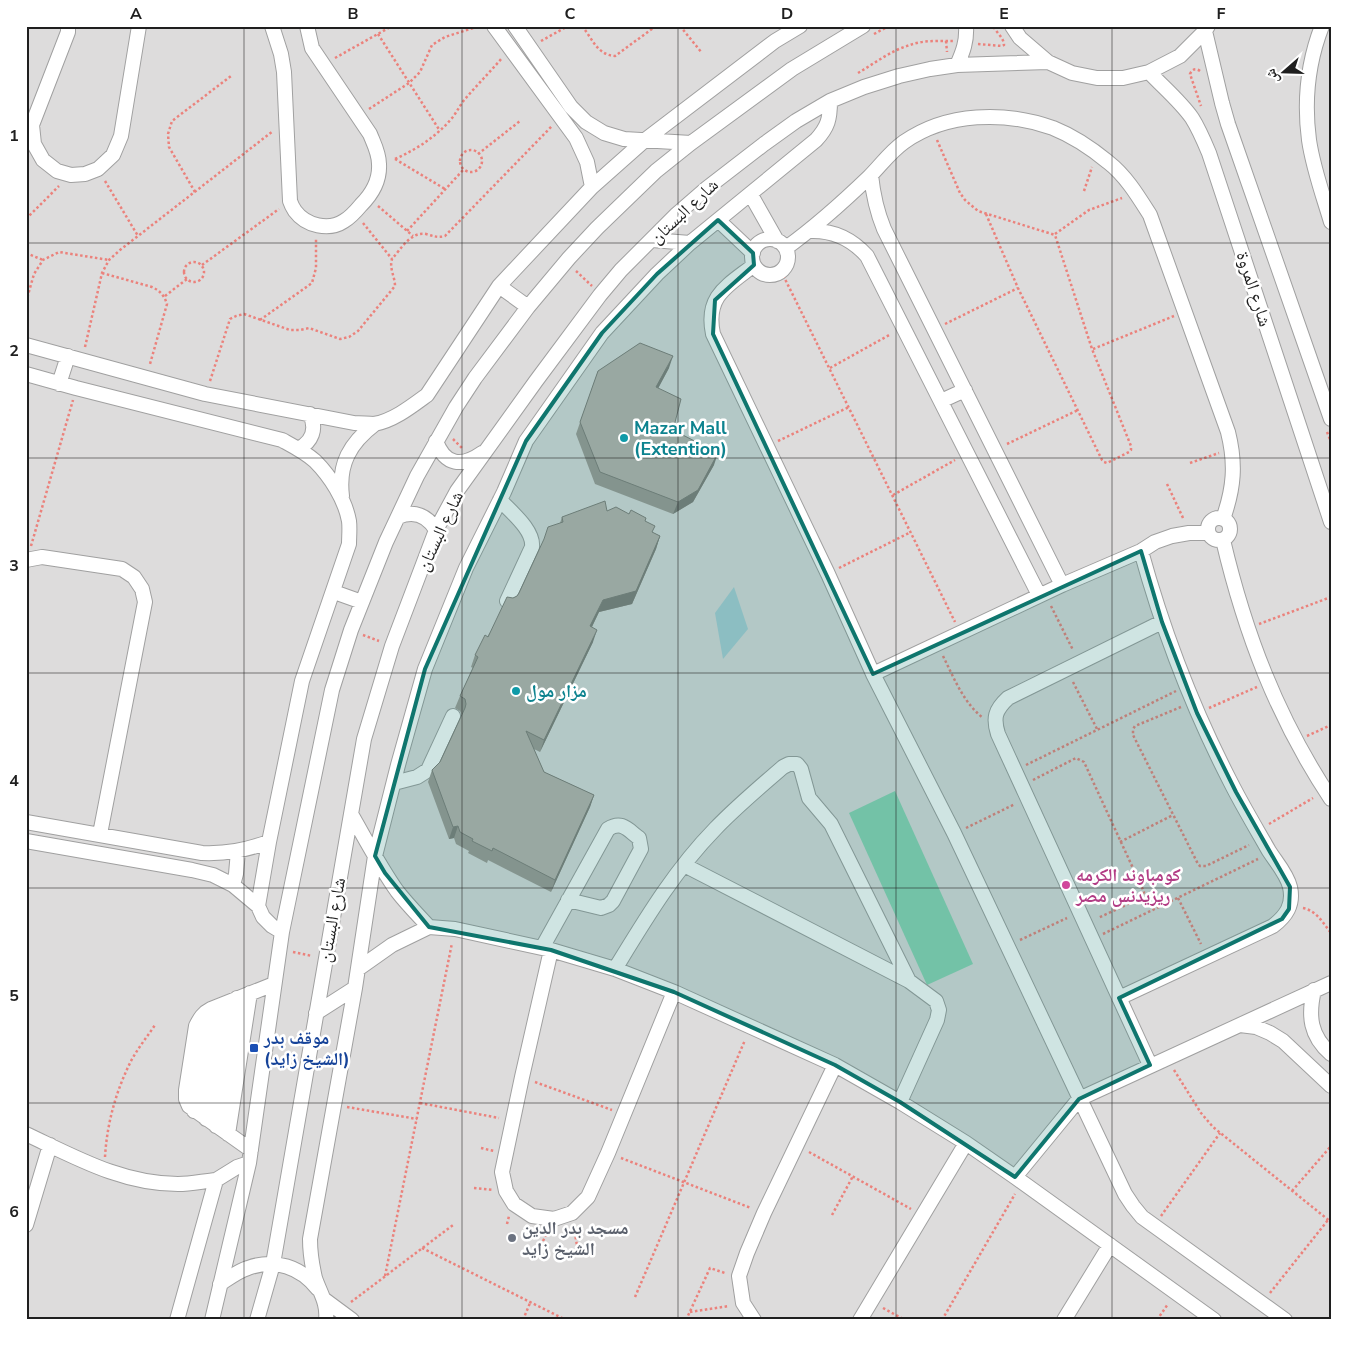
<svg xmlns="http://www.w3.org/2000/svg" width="1357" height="1346" font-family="'Nunito Sans','Noto Naskh Arabic',sans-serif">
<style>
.residential{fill:#dddcdc}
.pitch{fill:#8dd5b6}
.water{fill:#acd0d8}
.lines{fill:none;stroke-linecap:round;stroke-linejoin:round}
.minor-casing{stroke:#a0a0a0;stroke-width:16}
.path{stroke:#eb827c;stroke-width:2.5;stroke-dasharray:2.5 2.5;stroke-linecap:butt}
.minor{stroke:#fff;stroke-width:14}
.wall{fill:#a29c97}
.shaded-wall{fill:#847f7b}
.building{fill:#bcb5b0;stroke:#847f7b}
.marked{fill:#0f766e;fill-opacity:0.2;stroke:#0f766e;stroke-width:4;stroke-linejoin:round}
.grid{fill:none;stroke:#1f1f1f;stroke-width:1;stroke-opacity:0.55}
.culture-dot{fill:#0f9aa8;stroke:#fff;stroke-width:2}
.hotel-dot{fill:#d1479c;stroke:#fff;stroke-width:2}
.transit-dot{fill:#1a4fb4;stroke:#fff;stroke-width:2}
.worship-dot{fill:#6b7280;stroke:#fff;stroke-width:2}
.labels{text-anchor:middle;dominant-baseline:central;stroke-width:5;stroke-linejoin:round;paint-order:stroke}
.street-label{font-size:18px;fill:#1f1f1f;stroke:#fff}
.culture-label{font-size:18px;font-weight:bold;fill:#0d838f;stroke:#fff;text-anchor:start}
.hotel-label{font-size:18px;font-weight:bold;fill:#b23c85;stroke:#fff;text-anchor:start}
.transit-label{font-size:18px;font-weight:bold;fill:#164399;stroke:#fff;text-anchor:start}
.worship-label{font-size:18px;font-weight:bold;fill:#5b616d;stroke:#fff;text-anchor:start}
.neatline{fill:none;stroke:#1f1f1f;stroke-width:2}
.grid-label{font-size:16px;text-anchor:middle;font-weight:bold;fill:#1f1f1f}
</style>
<rect width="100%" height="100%" fill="#efece7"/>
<path class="residential" d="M26,26H1331V1320H26Z"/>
<path class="pitch" d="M895,791L973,964L927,985L849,813Z"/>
<path class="water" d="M734,587L748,629L723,659L715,613Z"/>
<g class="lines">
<defs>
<path id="minor" d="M68,26V32L32,125L34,144L43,160L57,171L71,175L85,174L98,169L113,155L121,136L139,26
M272,26L281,54L284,72L290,201C291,204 293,208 295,211C306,226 329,231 344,221C351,217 356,211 361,205C372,194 380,180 379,164C379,153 374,144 370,134L312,48L307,26
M494,26L576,138L587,162L592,187
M515,26L571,107L586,122L604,133L624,139L691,143
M1012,26L1020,38L1048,62L1072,73L1097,78H1123L1149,72L1180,56L1205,31L1208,26
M1322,26C1308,62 1304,102 1309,140C1313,168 1323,195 1331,222
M1205,31L1222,103L1228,124L1331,419
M957,65C963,52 967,41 966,26
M1149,72C1163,87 1180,101 1192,118C1199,129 1204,141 1209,153L1331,522
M871,175C873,194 877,212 884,229L1062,585
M751,195L777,241
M718,220L753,253
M810,231C833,230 851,238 867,256L1039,595
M752 257a18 18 0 1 1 36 0a18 18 0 1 1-36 0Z
M652,240L690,243
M786,248C815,227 843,202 869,177C881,165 890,152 904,142C947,112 1005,111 1053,128C1073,136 1091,148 1108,162C1126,176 1138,196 1150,215L1228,432C1236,464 1234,488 1223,519
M754,265C727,286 705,296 713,334L828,574L873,674L954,833L1125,1194L1133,1206L1142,1217L1285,1320
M499,286L528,307
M26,345L205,394L354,423C361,423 368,424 374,424C393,421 412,406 427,395L499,286L592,187L645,140L775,41L800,26
M26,374L76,388L282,440C293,446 305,452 315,461C330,476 345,499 349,521C350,528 349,537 349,544L302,681L269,842L258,906L263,917L272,926L282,932
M59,384L68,356
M941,401L965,390
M436,441C445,466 462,467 482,453
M298,449C312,442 317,429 310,414
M342,496C338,464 350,443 375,424
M500,500C511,512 534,530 532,547L507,601
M398,517C414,510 427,515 436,530
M1208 529a11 11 0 1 1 22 0a11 11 0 1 1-22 0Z
M1223,540C1245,633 1277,718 1331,799
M26,560L42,557L122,569L134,577L142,589L145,602L100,834
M334,592L362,602
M873,674L1062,585L1141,551L1155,542L1172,536L1189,533H1208
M394,783L417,777L428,770L453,716
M351,814C366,840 380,867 397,891C407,904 418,915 429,927
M26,822L202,853C227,854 245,850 269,842
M26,841L192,870L213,875L233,885L258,906
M684,865L909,981L936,1001L939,1010L937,1020L900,1102
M233,885L236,874L238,851
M542,948L608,829C622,820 628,830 639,838L641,849L613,901L609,905L601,908L568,900
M551,950L522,1077L502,1172L506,1191L514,1204L532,1216L554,1219L572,1213L588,1197L608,1153L674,992
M358,969L392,945L429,927L455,929L551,950L615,969L674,992L835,1065L900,1102L966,1143L1015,1177L1214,1320
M615,969C645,920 674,871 715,829C736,807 760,787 783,767L789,764H797L801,769L809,798L831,824L909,981
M1314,990C1308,1016 1310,1036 1331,1054
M1119,998L1273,926C1286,916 1294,905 1290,887C1287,874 1276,862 1269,851C1256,828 1242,805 1230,781C1192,707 1163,631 1141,551
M316,1013L355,988
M1240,1025L1256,1027L1270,1033L1283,1041L1331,1086
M1150,1065L998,734C993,718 995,710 1008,698L1162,622
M194,1111L211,1009
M206,1119L224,1004
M216,1126L237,998
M26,1134C75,1157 122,1184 178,1184C191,1184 204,1181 216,1180
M228,1134L250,993
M251,1150L189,1106L186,1099V1090L196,1026C200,1018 203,1013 211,1009L274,984
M1015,1177L1079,1099L1331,983
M26,1225L50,1145
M220,1284C229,1278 238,1271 248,1268C275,1258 301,1267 318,1289
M325,1300L352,1320
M177,1320L216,1180L237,1167L249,1163
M212,1320L249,1163L282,932L332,690L351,630L386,542L417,476L456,407L475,378L528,307L569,258L597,228L656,171L691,143L792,69L863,26
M257,1320L273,1264L364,739L392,646L411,596L436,530L457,491L536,381L600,295L621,270L677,214L707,188L764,144L796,121L830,101L864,87L899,76L930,69L957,65L1048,62
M326,1320C328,1303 320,1293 315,1278C312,1265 310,1252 310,1239L355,988L375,856L398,765L425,669L466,568L504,492L526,441L602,333L657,274L690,243L816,140C828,127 830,119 830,101
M754,1320L743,1303L739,1276L747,1253L764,1213L835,1065
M860,1320L966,1143
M1064,1320L1110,1245"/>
</defs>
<use href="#minor" class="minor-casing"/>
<path class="path" d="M582,26C592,38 597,55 615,56L656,26
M680,26L702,53
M378,34L440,131
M874,34L889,26
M541,41L568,26
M946,41L947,52
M978,44L1002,46L1004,45C1004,38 996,32 993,26
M335,58L392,26
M1200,71C1196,68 1192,69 1190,74L1201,106
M858,73C875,63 892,50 910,45C923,40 939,41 953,41
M369,109L409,83L420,72L432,45L445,37L480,26
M937,140L960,193L965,200L978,211L1055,235
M460 161a11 11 0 1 1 22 0a11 11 0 1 1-22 0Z
M478,154L520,121
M395,159C417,149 436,137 452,118C457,112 460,105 465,99C477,85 490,72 502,58
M395,159L445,189
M105,181L138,236
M1084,191L1092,167
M195,192L169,147L168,134L172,121L231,76
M378,206L413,236
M986,214L1018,288L1102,460L1104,462L1107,463L1129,452L1131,450V446L1092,349L1055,235
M26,219L59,186
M363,223L392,259
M407,231L464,169
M1055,234L1089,210L1122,198
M26,253L43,260
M184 272a10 10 0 1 1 20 0a10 10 0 1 1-20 0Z
M202,265L279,209
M576,271L592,286
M781,271L955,622
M102,273L152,287C160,291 164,295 167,304L150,364
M165,296L187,279
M26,302L34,274L43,260L59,252L109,260
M260,320L312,283L316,268V238
M945,324L1018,288
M85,347L102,273L109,260L120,250L273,131
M1093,349L1174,316
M830,368L891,334
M210,381L230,319L236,316L244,314L290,330H300L309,328L340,339L349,337L358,331L395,286C395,277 389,268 392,259C400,250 411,231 426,234C433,236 438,238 445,236L552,126
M1327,432L1331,442
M453,439L462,448
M778,441L849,407
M1007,444L1078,410
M1190,463L1219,453
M1167,484L1184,520
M893,495L955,460
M31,546L73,400
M839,568L911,532
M1051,606L1073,650
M1259,624L1331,597
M363,635L379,641
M943,656C954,678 963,702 983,718
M1073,682L1097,729
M1181,707L1135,726L1133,729V735L1198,864L1200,866H1206L1249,845
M1209,708L1257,687
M1307,736L1331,725
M1026,765L1176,691
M1033,780L1076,758L1084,762L1144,892L1141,898L1098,918
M1269,824L1313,798
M966,828L1015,804
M1120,842L1173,815
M1178,898L1201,944
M1303,908C1317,911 1323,923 1331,933
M1103,934L1258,859
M1020,940L1067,918
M293,952L312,956
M1174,1070L1201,1113L1213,1127L1331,1222
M535,1082L612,1110
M420,1103L499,1118
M347,1107L417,1119
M481,1148L494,1151
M809,1152L911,1209
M105,1157C107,1123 116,1091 131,1061C138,1048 147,1037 155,1025
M621,1158L751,1208
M474,1188L493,1190
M1292,1191L1331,1146
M832,1215L853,1176
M1161,1216L1220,1133
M507,1224L509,1216
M574,1227L577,1246
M543,1241L548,1231
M422,1248L566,1320
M385,1276L452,943
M1270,1293L1328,1220
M635,1297L745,1040
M351,1302L453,1225
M883,1308L905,1320
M690,1312L729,1306
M523,1320L530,1303
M686,1320L710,1268L725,1273
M942,1320L1015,1194
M1157,1320L1168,1304"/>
<use href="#minor" class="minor"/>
</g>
<path class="wall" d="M669,368L658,388L673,430L714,465L693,502L673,514L595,484L576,434L598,371Z
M607,511L645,521L652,532L660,536L656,549L632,604L599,612L592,627L593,642L540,752L534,749L544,772L594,795L590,807L551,892L488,860L487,863L468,853L469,851L456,844L454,838L449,839L428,782L432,770L440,762L462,716L460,711L455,708L460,696L473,668L471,667L475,655L513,598L517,596L519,593L560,523L562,517Z"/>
<path class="shaded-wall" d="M673,356L669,368L652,400L656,387Z
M718,453L714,465L693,502L673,514L678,502Z
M660,536L656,549L632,604L599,612L586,639L590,626L603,600Z
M597,630L593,642L540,752L544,740Z
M594,795L590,807L551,892L555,880Z
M458,826L454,838L449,839L453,827Z"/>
<path class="building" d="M640,343L673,356L656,387L681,399L673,430L718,453L698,490L678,502L600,472L580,422L598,371Z
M605,501L607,511L616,507L629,514L631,510L646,518L645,521L655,526L652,532L660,536L636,591L603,600L590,626L597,630L544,740L526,731L544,772L594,795L555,880L493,848L492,851L472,841L473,839L460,832L458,826L453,827L432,770L440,762L465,708L466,704L465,699L460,696L478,657L475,655L485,635L488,637L507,597L513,598L517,596L519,593L544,539L548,527L563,522L562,517Z"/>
<path class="marked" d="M718,220L753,253L754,265L715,300L713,334L873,674L1141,551L1162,622L1197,713L1236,792L1290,887L1289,909L1282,919L1119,998L1150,1065L1079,1099L1015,1177L900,1102L835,1065L674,992L551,950L429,927L385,873L375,856L425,669L526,441L602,333L657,274Z"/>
<path class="grid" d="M244,26V1320M462,26V1320M678,26V1320M896,26V1320M1112,26V1320M26,243H1331M26,458H1331M26,673H1331M26,888H1331M26,1103H1331"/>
<g class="culture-dot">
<circle cx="624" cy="438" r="5"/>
<circle cx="516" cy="691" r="5"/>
</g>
<circle class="hotel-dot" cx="1066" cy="885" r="5"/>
<rect class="transit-dot" x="249" y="1043" width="10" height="10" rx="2.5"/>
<circle class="worship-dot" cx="512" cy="1238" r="5"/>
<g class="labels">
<g class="street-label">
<text transform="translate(684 211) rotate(-43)">شارع البستان</text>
<text transform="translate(1254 289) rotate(72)">شارع المروة</text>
<text transform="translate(440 531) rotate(-65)">شارع البستان</text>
<text transform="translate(332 920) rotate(-80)">شارع البستان</text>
</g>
<g class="culture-label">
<text x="634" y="428">Mazar Mall<tspan x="634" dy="21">(Extention)</tspan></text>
<text x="526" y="691">مزار مول</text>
</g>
<g class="hotel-label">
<text x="1076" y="875">كومباوند الكرمه<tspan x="1076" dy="21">ريزيدنس مصر</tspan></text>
</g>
<g class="transit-label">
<text x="264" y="1038">موقف بدر<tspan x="264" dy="21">(الشيخ زايد)</tspan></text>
</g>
<g class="worship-label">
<text x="522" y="1228">مسجد بدر الدين<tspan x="522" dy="21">الشيخ زايد</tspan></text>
</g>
</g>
<rect width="1357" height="1346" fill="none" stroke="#ffffff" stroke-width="55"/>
<g transform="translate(1284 72) rotate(250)" stroke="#ffffff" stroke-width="4" paint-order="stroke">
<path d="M0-4L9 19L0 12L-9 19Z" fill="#1f1f1f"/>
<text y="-8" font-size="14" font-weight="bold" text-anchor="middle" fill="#1f1f1f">ش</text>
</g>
<rect x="28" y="28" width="1302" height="1290" class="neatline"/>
<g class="grid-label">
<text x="136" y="19">A</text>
<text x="353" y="19">B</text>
<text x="570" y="19">C</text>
<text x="787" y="19">D</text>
<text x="1004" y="19">E</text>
<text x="1221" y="19">F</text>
<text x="14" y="141">1</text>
<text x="14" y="356">2</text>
<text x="14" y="571">3</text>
<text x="14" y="786">4</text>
<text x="14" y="1001">5</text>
<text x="14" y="1217">6</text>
</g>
</svg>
